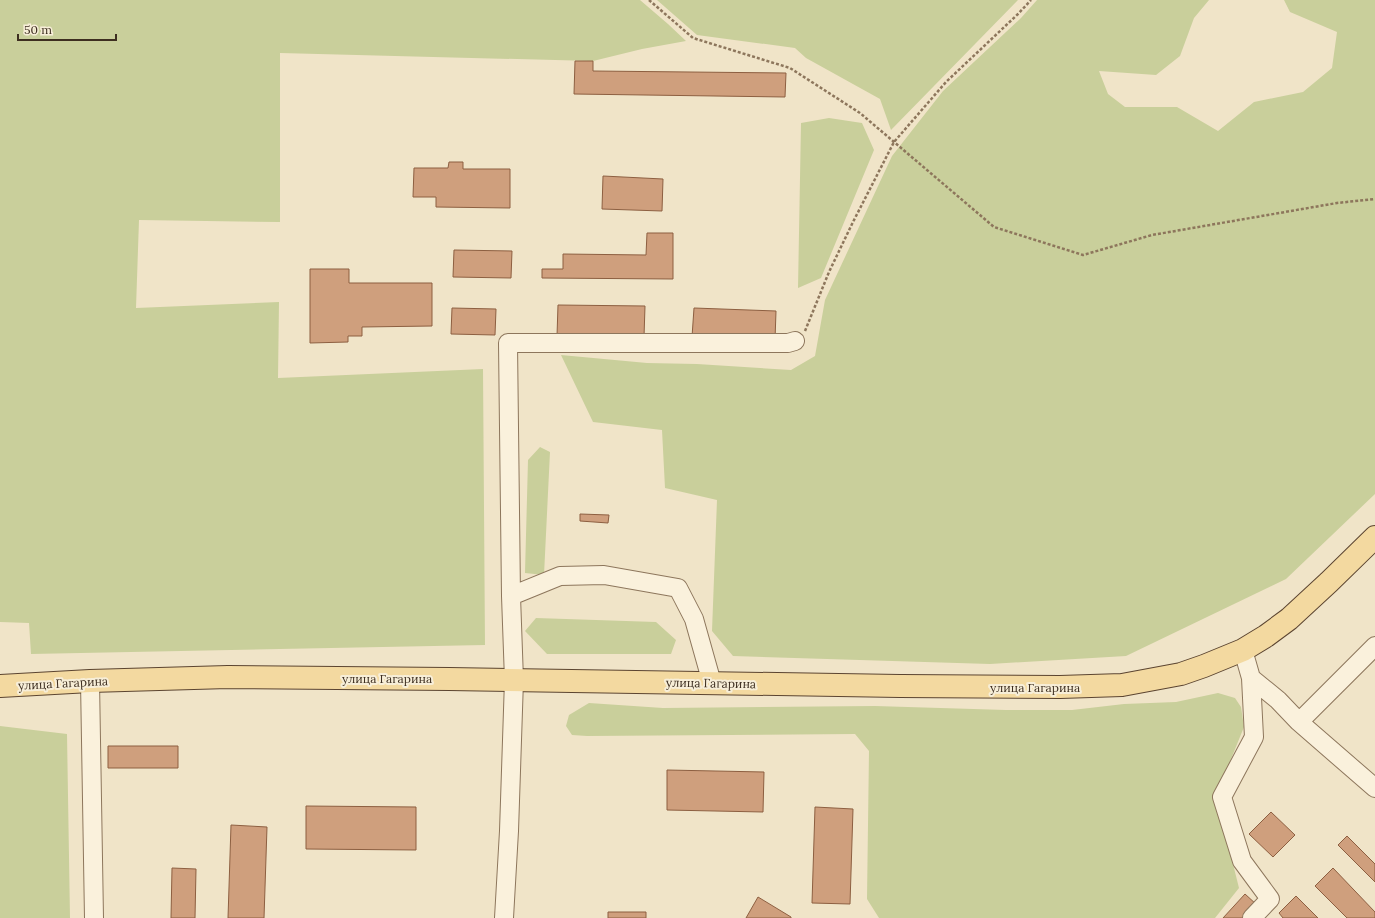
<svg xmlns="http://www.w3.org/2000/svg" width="1375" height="918" font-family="Lora,serif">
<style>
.green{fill:#c9cf9b}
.building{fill:#cf9f7d;stroke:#8d5f41}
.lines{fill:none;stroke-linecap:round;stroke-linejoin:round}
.minor-casing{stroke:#8d765c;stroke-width:20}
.major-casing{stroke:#5b4430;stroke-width:24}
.path{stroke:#8d765c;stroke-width:2.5;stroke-dasharray:3 2;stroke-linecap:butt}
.minor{stroke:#faf1dc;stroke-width:18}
.major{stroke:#f3d9a0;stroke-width:22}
.labels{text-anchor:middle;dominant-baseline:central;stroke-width:4;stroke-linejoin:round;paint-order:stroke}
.street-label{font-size:12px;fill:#3d2e20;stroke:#f7eed8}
</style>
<rect width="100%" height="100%" fill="#f0e4c8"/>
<path class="green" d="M0,0H640L668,24L686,41L642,49L593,61L280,53V222L139,220L136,308L279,302L278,378L483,369L485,645L31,654L29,623L0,622Z
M657,0H1018L891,130L880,99L806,58L795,48L697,35Z
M1037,0H1209L1194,18L1180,56L1156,75L1099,71L1108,94L1125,107H1177L1218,131L1254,102L1303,92L1332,68L1337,32L1290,12L1284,0H1375V494L1286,579L1126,656L990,664L733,656L712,631L717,500L665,488L662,430L593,422L561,355L647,363L697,364L791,370L815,356L825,300L892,156L943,91L1021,18Z
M829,118L862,123L874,150L821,278L798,288L801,123Z
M540,447L550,452L544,575L525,573L528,460Z
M536,618L656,622L676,640L671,654H547L525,631Z
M1218,693L1235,698L1241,707L1244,727L1216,796L1239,888L1215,918H879L867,899L869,751L855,734L587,736L572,735L566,726L569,715L589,703L663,708L875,706L1006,710H1072L1124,704L1176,702Z
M0,726L67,734L70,918H0Z"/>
<path class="building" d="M575,61H593V71L786,73L785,97L574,94Z
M449,162H463V169H510V208L436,207V197H413L414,168H448Z
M603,176L663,179L662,211L602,209Z
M647,233H673V279L542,278V269H563V254L646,255Z
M454,250L512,251L511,278L453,277Z
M310,269H349V283H432V326L362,327V336H348V342L310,343Z
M558,305L645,306L644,337L557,336Z
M452,308L496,309L495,335L451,334Z
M694,308L776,311L775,340L692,337Z
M580,514L609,515L608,523L580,521Z
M108,746H178V768H108Z
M667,770L764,772L763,812L667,810Z
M306,806L416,807V850L306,849Z
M815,807L853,809L850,904L812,903Z
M1271,812L1295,835L1273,857L1249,834Z
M231,825L267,827L264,918H228Z
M1347,836L1375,864V882L1338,845Z
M172,868L196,869L195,918H171Z
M1333,868L1375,912V918H1347L1315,886Z
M1245,894L1257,905L1245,918H1223Z
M1296,896L1318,918H1283L1279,913Z
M758,897L791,917V918H746Z
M608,912H646V918H608Z"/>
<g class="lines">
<defs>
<path id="minor" d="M511,596L560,576L604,575L678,588L694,619L712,683
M1243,650L1251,678L1254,737L1222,797L1242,861L1270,899L1252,918
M1251,678L1278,700L1299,722L1375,788
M90,681L94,918
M1299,722L1375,646
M504,918L509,831L514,680L511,596L508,343H788L795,341"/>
<path id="major" d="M0,686L90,681L228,677L449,679L900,686L1060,687L1122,685L1181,674L1204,666L1243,650L1266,636L1289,619L1329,582L1375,537"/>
</defs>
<use href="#minor" class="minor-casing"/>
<use href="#major" class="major-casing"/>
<path class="path" d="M649,0L693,38L790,68L860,113L994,227L1083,255L1152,235L1337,203L1375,199
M805,331L829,272L853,222L894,142L946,82L1018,14L1031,0"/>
<use href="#minor" class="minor"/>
<use href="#major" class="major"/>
</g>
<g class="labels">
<g class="street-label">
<text x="387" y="678">улица Гагарина</text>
<text transform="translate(63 683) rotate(-3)">улица Гагарина</text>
<text transform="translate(711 683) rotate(1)">улица Гагарина</text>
<text x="1035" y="687">улица Гагарина</text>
</g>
</g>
<path d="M18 34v6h98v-6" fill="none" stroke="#3d2e20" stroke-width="2"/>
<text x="24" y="34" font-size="12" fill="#3d2e20" stroke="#f7eed8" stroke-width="3" paint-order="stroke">50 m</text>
</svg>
